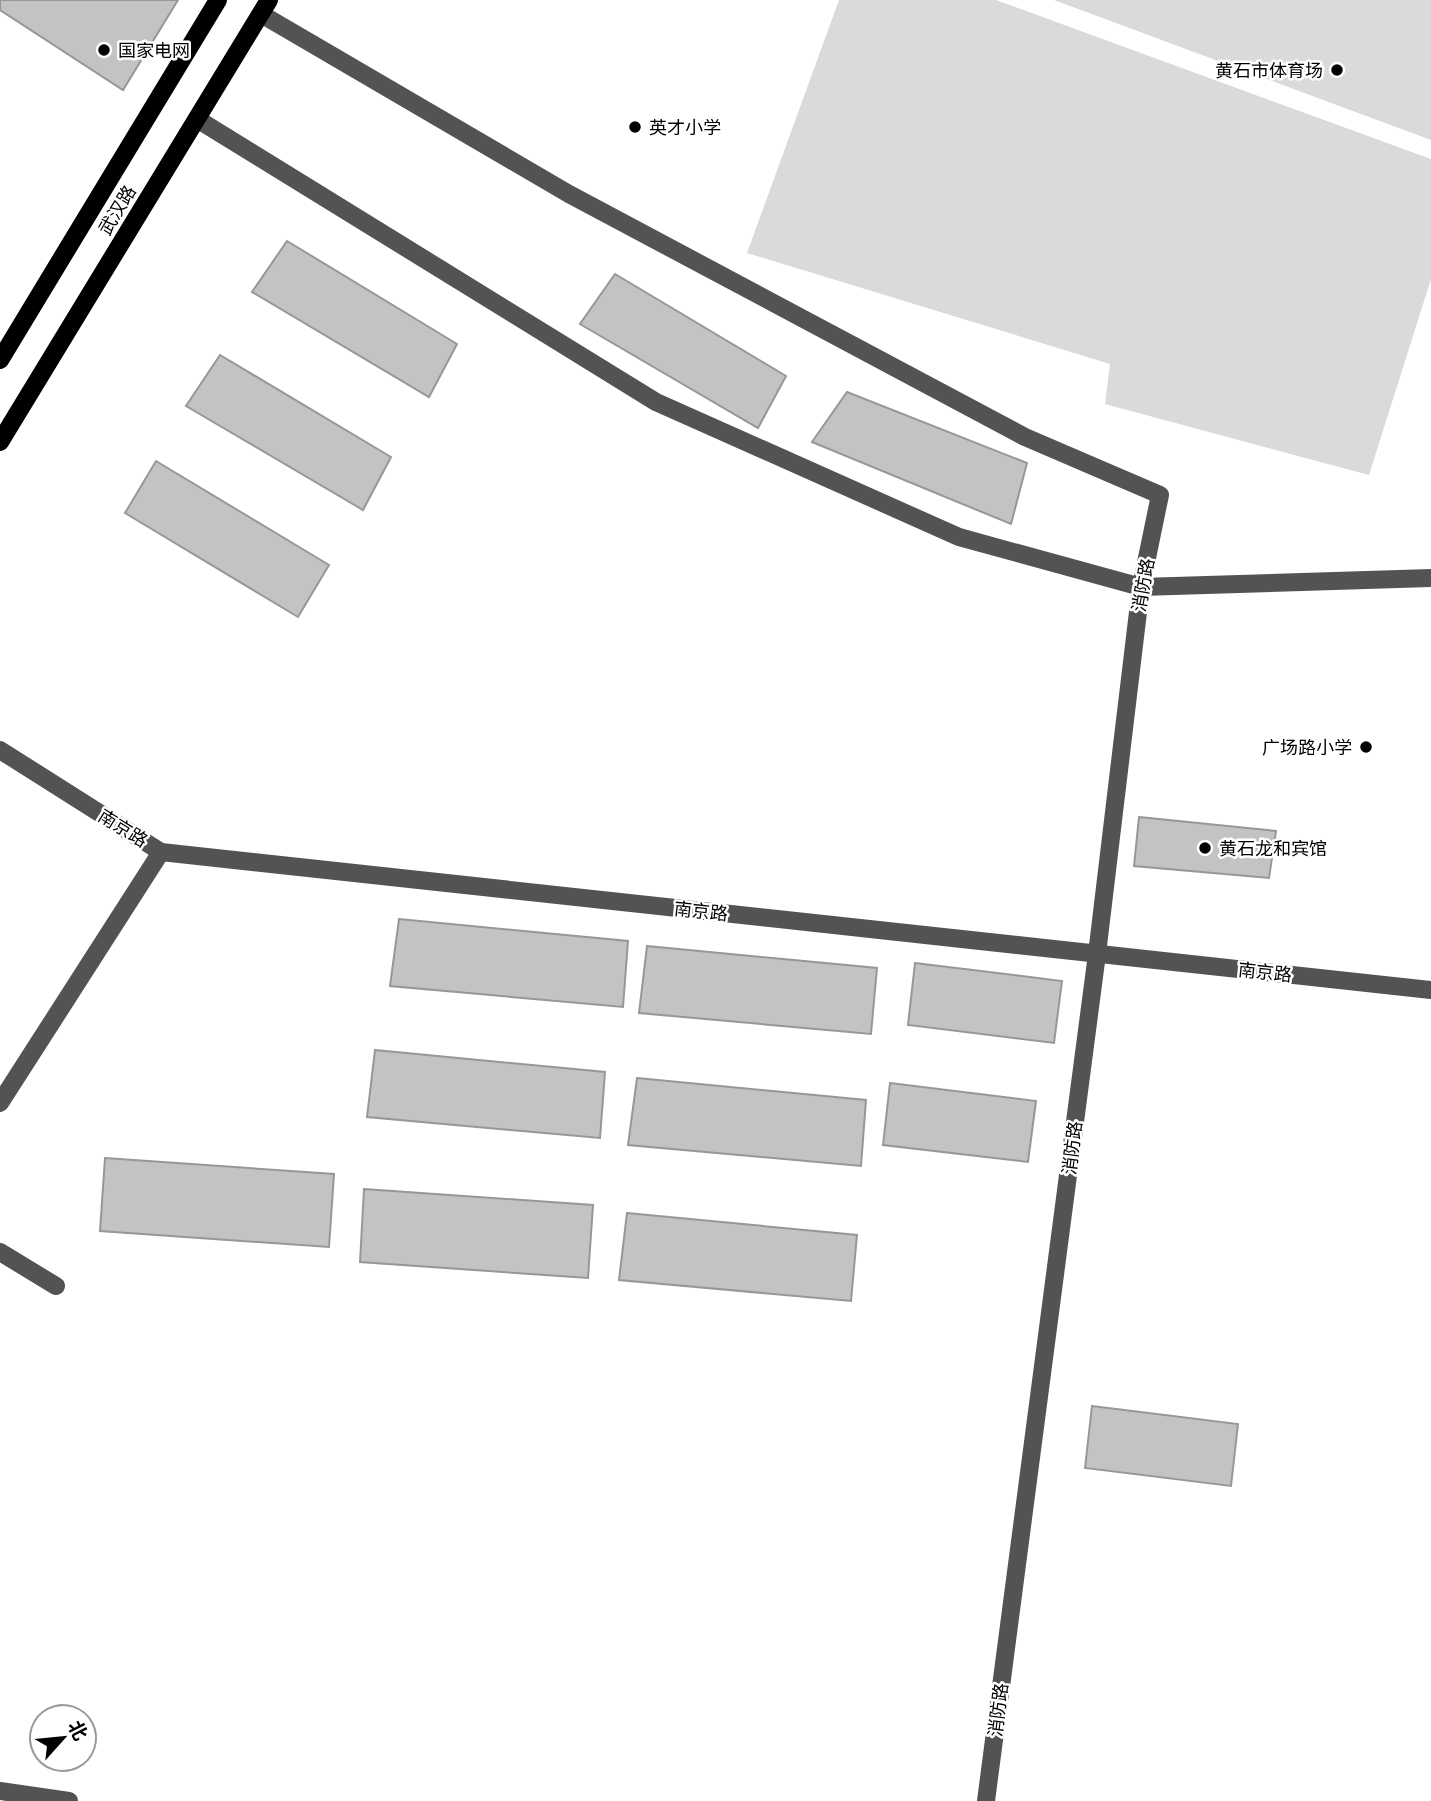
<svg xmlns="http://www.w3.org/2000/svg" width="1431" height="1801" font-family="Roboto,'Noto Sans SC',sans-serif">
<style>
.green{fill:#dadada}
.building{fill:#c3c3c3;stroke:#979797;stroke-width:2}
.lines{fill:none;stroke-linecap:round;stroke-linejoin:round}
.minor{stroke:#535353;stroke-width:18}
.major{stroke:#000;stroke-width:18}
.poi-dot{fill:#000;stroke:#fff;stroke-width:2.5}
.labels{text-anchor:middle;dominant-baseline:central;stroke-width:5;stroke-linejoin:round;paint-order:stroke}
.poi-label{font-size:18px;fill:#000;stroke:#fff;text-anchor:start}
.street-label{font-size:18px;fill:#000;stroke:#fff}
</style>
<rect width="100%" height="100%" fill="#fff"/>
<path class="green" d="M839,0H996L1431,159V279L1369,475L1105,404L1110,364L747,253Z
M1054,0H1431V140Z"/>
<path class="building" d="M0,0H178L123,90L0,10Z
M287,241L457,344L429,397L252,292Z
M615,274L786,376L758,428L580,324Z
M220,355L391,457L363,510L186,406Z
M847,392L1027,463L1011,524L812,442Z
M156,461L329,565L298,617L125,513Z
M1139,817L1276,831L1269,878L1134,866Z
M399,919L628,941L623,1007L390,986Z
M647,946L877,968L871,1034L639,1013Z
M915,963L1062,981L1054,1043L908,1025Z
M375,1050L605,1072L600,1138L367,1117Z
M637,1078L866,1100L861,1166L628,1145Z
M890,1083L1036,1101L1028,1162L883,1145Z
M105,1158L334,1174L329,1247L100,1231Z
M364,1189L593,1205L588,1278L360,1262Z
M627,1213L857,1235L851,1301L619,1280Z
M1092,1406L1238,1424L1231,1486L1085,1468Z"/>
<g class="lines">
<path class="minor" d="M261,14L569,194L1025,437L1160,495L1141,587L1097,954L986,1801
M197,119L656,402L959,537L1141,587L1431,578
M0,750L161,852L1431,990
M0,1103L161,852
M0,1252L56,1286
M0,1791L69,1801"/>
<path class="major" d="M0,360L218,0
M0,442L269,0"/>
</g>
<g class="poi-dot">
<circle cx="104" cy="50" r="7"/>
<circle cx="1337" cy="70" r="7"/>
<circle cx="635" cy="127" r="7"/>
<circle cx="1366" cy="747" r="7"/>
<circle cx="1205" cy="848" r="7"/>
</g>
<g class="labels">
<g class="poi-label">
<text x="118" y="50">国家电网</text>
<text x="1323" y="70" text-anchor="end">黄石市体育场</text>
<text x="649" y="127">英才小学</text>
<text x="1352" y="747" text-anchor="end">广场路小学</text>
<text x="1219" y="848">黄石龙和宾馆</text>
</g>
<g class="street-label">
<text transform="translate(117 210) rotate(-59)">武汉路</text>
<text transform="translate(1143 585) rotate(-80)">消防路</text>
<text transform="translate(123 828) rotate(32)">南京路</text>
<text transform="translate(701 911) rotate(6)">南京路</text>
<text transform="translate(1265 972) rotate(6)">南京路</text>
<text transform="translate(1072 1148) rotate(-83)">消防路</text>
<text transform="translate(998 1710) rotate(-83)">消防路</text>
</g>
</g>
<g transform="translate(63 1738) rotate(63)"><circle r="33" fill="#ffffff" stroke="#999999" stroke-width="2"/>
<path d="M0-5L12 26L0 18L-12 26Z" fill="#000000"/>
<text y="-10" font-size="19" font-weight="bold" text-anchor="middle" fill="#000000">北</text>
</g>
</svg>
